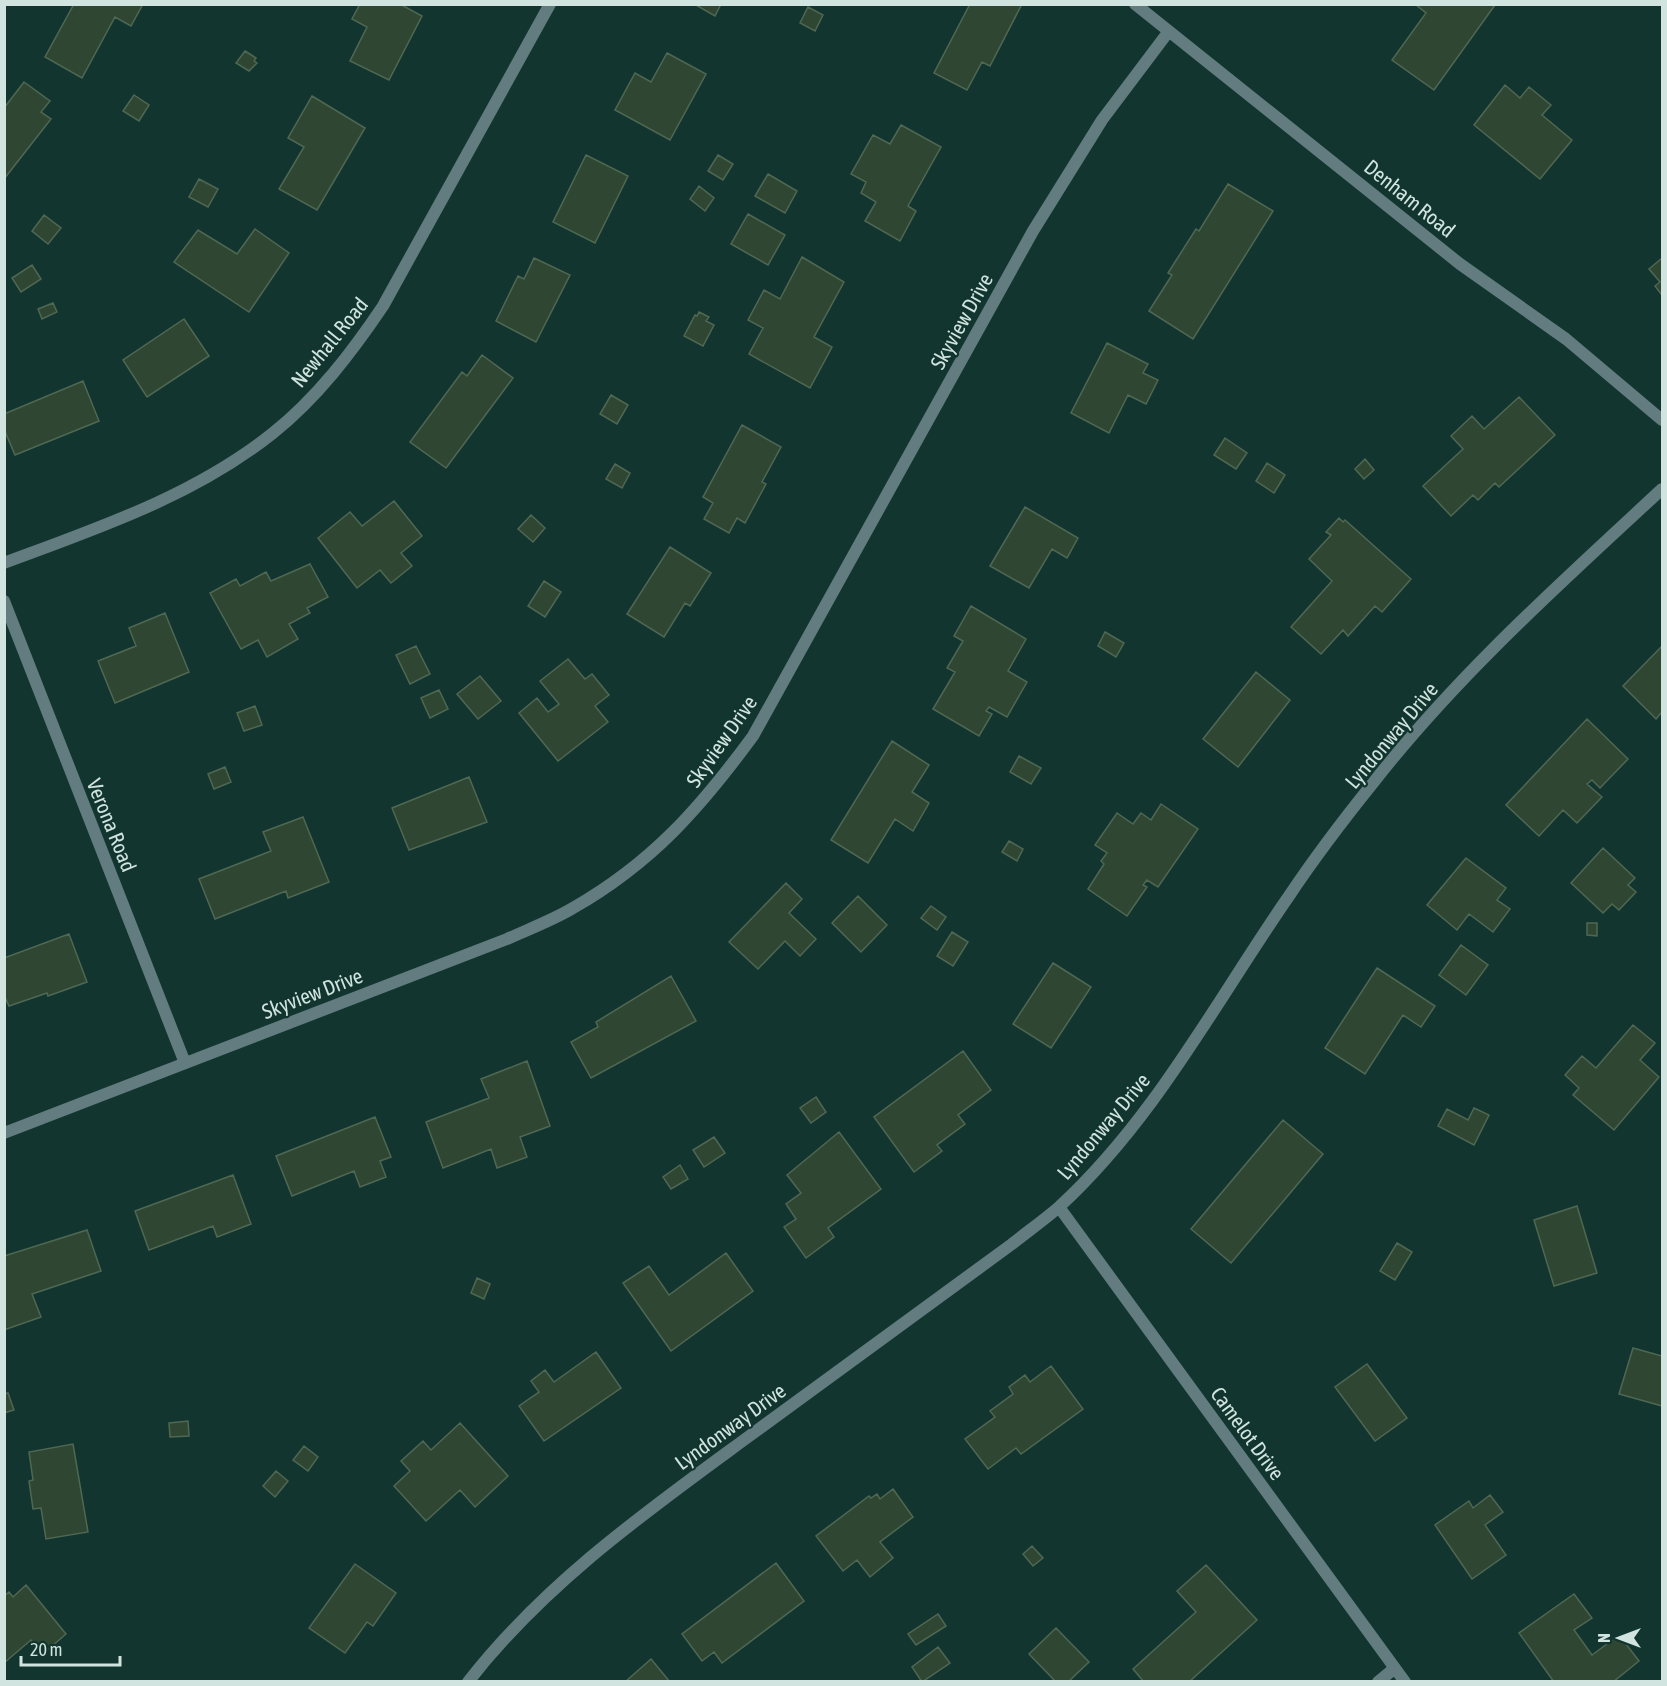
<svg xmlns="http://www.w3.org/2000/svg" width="1667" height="1686" font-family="'Asap Condensed',sans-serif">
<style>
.building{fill:#2f4633;stroke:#4f6853;stroke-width:1.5}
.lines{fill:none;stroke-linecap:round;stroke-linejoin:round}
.minor{stroke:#627c80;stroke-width:12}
.labels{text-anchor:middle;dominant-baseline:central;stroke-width:4.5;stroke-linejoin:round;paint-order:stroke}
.street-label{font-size:21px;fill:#d1e4df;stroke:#12362f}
</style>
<rect width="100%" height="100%" fill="#12362f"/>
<path class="building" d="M74,4H143L131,26L115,17L82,78L45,57Z
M360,4H400L422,16L389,80L350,61L367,27L352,19Z
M694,4H721L715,16Z
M970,4H1022L990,66L982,62L967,90L934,73Z
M1415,4L1495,5L1434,90L1392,60L1426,13Z
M808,7L823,15L815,31L800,23Z
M245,51L256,58L254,61L257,63L249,71L236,63Z
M667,53L706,74L670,140L615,110L635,73L651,82Z
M24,82L50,101L41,112L51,119L4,179V108Z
M1505,85L1520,98L1529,87L1551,105L1542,115L1572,140L1540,179L1474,125Z
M134,95L149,105L139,121L123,111Z
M312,96L365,128L317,210L279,189L304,147L288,138Z
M901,125L941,147L908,206L916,211L900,241L865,221L876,202L861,193L866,182L851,174L873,135L890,144Z
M586,155L628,176L595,243L553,222Z
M718,155L733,164L723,180L708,171Z
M768,174L797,191L785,213L755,196Z
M199,179L218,189L208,207L189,197Z
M1228,184L1273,211L1193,339L1149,311L1172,275L1168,273L1196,229L1199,231Z
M699,186L714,198L705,211L690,199Z
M748,214L785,235L768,265L731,244Z
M44,215L61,228L48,244L32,231Z
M255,229L289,253L249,312L174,262L198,230L237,254Z
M802,257L844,282L814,337L832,347L810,388L749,354L763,328L748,320L764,290L780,299Z
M534,258L570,275L536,342L496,321L518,276L524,279Z
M1662,258V295L1655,286L1660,282L1649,269Z
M32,265L41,279L21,292L12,278Z
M53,303L57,312L42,319L38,309Z
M699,312L709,317L706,321L714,325L703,346L684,336L695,315L697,316Z
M184,319L209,356L147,397L123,360Z
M1107,343L1148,364L1143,373L1158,380L1146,404L1128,395L1109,433L1071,413Z
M482,355L513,378L446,468L410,442L462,372L467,376Z
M83,381L99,421L15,455L4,429V414Z
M611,395L628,405L617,424L600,414Z
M1519,397L1555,435L1499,487L1495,483L1478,500L1473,495L1451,516L1423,486L1463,449L1451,436L1472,416L1484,429Z
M742,425L781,447L762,482L766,484L745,523L737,518L729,533L704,519L713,503L703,497Z
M1225,438L1247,453L1236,469L1214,455Z
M1365,459L1374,470L1364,479L1355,469Z
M1267,463L1285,475L1274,493L1256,481Z
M615,464L630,473L622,488L606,479Z
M394,501L422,536L401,553L412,566L391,583L380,570L357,588L318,538L350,512L362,526Z
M1025,507L1078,538L1067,558L1052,549L1029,588L990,566Z
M531,515L545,528L533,542L518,529Z
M1339,518L1343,522L1345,520L1411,579L1382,612L1375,606L1348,636L1343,630L1321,654L1291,627L1332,581L1309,559L1331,535L1326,532Z
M670,547L711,573L690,606L685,603L664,637L627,614Z
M310,564L328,597L307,608L310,613L289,624L298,639L267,657L258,640L241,649L210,593L236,579L240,586L266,572L271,581Z
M544,581L561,592L545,617L528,606Z
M971,606L1026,639L1008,671L1027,682L1007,717L989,707L986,711L992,714L979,736L933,709L955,672L947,668L963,641L954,636Z
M165,613L189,672L115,703L98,661L136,646L129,628Z
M1105,632L1124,643L1116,657L1098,646Z
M416,646L430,674L410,684L396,655Z
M1662,646V712L1656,719L1623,686Z
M568,659L585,679L592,674L609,695L595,706L608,722L558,761L519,713L537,698L548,712L559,704L540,681Z
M1256,672L1290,700L1238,767L1203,739Z
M480,676L501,701L478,719L457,694Z
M439,690L448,709L430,718L421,698Z
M255,706L262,725L244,731L237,713Z
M1587,719L1628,759L1600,788L1592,780L1587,784L1602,797L1577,823L1563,810L1539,836L1506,805Z
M892,741L929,765L912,792L929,803L913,831L895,819L868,863L831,840Z
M1019,756L1041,768L1031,784L1010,772Z
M225,767L231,782L214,789L208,774Z
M469,777L487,822L409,850L392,808Z
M1161,804L1198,829L1158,887L1147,880L1143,885L1147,887L1127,916L1088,889L1104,864L1101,861L1107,853L1095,845L1117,813L1133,824L1141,813L1151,820Z
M303,817L329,882L288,898L286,891L215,919L199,879L271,851L263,832Z
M1009,841L1023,849L1017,861L1002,852Z
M1603,848L1635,878L1628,885L1636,892L1619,910L1612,904L1603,913L1571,883Z
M1466,858L1506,888L1497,900L1510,909L1493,932L1469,914L1457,930L1427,905Z
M786,883L802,899L789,913L816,939L800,956L785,941L758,969L729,942Z
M858,896L887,925L861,952L832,923Z
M931,906L946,917L937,930L921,918Z
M1587,923H1597V936L1587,935Z
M952,932L968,942L953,966L937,956Z
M69,934L87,982L48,996L47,993L9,1006L4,995V958Z
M1461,945L1488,965L1466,995L1439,975Z
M1053,963L1091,987L1051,1048L1013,1024Z
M1377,968L1435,1006L1421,1027L1403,1015L1365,1074L1325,1048Z
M671,976L696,1021L591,1078L571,1042L598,1027L596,1022Z
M1633,1025L1655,1043L1640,1060L1659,1077L1614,1130L1573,1095L1579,1088L1565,1075L1582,1056L1596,1068Z
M963,1051L991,1090L958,1115L965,1124L937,1145L942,1151L914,1172L874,1117Z
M527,1061L550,1126L520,1137L527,1157L497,1168L491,1149L443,1168L426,1122L489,1098L481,1079Z
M816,1097L826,1112L811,1123L800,1108Z
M1474,1108L1489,1115L1474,1145L1438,1126L1447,1109L1468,1120Z
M375,1117L391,1157L380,1161L386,1177L360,1187L354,1171L292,1196L276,1156Z
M1283,1120L1323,1154L1231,1263L1191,1229Z
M839,1132L881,1189L828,1228L834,1237L806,1258L784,1227L796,1219L786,1204L801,1193L787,1175Z
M714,1137L725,1153L704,1167L693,1150Z
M680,1165L688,1179L671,1189L663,1177Z
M233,1175L251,1224L217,1237L213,1226L149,1250L135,1211Z
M1577,1206L1597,1273L1554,1286L1534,1220Z
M87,1230L101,1271L32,1294L41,1317L4,1330V1256Z
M1397,1243L1412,1252L1395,1280L1380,1271Z
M726,1253L753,1291L671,1351L623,1283L649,1266L669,1295Z
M477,1278L490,1284L484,1299L471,1293Z
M1633,1348L1662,1356V1406L1619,1394Z
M596,1352L621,1388L544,1441L519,1406L539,1392L531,1381L545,1370L554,1382Z
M1367,1364L1407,1418L1375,1441L1335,1387Z
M1051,1366L1083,1409L1021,1454L1016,1448L988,1469L965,1439L995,1417L990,1411L1013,1394L1009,1387L1025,1375L1030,1382Z
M8,1393L14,1410L4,1413V1394Z
M188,1421L189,1436L170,1437L169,1423Z
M460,1423L508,1476L475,1507L460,1490L426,1521L394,1486L410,1471L401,1461L423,1441L431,1450Z
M73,1444L88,1532L46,1539L41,1508L33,1509L29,1481L33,1480L29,1452Z
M304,1446L318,1457L308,1471L293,1460Z
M276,1471L288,1481L275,1497L263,1486Z
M893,1489L913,1517L880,1542L893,1558L870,1577L857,1560L843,1571L816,1536L869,1496L871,1498L877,1494L880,1499Z
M1490,1495L1503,1512L1485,1525L1506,1555L1472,1579L1435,1525L1469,1501L1473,1508Z
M1032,1546L1043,1558L1033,1566L1023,1554Z
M776,1563L804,1601L722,1663L714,1652L702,1661L682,1634Z
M355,1564L396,1593L373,1626L367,1622L345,1653L309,1628Z
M1206,1565L1257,1620L1189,1682H1144L1133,1669L1196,1612L1177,1591Z
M26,1585L66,1634L43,1654L31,1640L4,1663V1596L9,1592L13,1597Z
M1574,1594L1592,1618L1574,1630L1592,1655L1619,1635L1639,1661L1613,1682H1554L1519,1633Z
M938,1614L946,1626L916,1645L908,1634Z
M1056,1628L1089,1662L1068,1682H1056L1029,1654Z
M938,1647L950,1663L922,1682L912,1667Z
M651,1659L670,1682H625Z"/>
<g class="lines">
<path class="minor" d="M1135,4L1460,264L1566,339L1662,420
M4,563C98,528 194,496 273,433C317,398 352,352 383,306L550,4
M4,601L185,1063
M4,1133L507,939C529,929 553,920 573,908C652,863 700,808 753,736L1033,231L1102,120L1169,31
M1059,1207L1405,1682
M468,1682C545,1583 647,1511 748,1437C836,1373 924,1309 1012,1244C1027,1232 1044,1220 1059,1207C1155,1119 1216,1001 1289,896C1315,857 1344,819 1373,783C1458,674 1562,582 1662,489
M1378,1682L1395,1668"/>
</g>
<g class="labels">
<g class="street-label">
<text transform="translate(1410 198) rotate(39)">Denham Road</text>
<text transform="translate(961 321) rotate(-61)">Skyview Drive</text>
<text transform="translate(329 342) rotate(-51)">Newhall Road</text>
<text transform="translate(1391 735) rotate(-50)">Lyndonway Drive</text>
<text transform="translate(721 741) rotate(-55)">Skyview Drive</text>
<text transform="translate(112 825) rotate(68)">Verona Road</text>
<text transform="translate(312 993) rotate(-21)">Skyview Drive</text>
<text transform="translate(1103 1126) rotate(-50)">Lyndonway Drive</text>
<text transform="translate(730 1426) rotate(-36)">Lyndonway Drive</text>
<text transform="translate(1248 1433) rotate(54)">Camelot Drive</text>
</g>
</g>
<rect width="1667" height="1686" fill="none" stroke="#d1e4df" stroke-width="12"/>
<g transform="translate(1619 1638) rotate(270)" stroke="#12362f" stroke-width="4.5" paint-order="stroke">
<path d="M0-4.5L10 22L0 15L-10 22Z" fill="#d1e4df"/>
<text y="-9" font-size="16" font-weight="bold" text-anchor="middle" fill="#d1e4df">N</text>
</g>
<path d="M21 1656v9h99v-9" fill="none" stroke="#d1e4df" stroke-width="3"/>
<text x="30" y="1656" font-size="18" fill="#d1e4df" stroke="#12362f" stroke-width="4.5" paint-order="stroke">20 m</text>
</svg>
